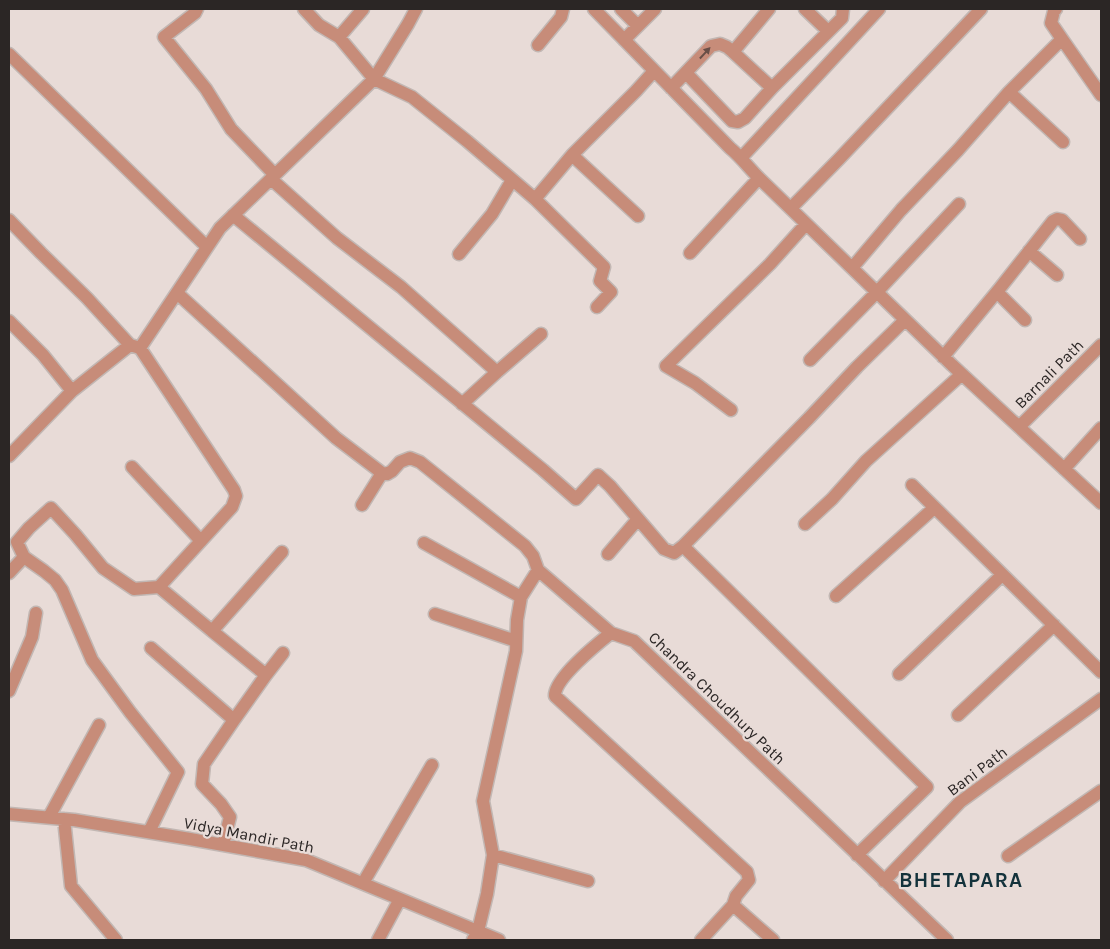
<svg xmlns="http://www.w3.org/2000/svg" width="1110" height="949" font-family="Karla,sans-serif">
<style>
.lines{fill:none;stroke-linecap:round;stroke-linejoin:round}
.minor-casing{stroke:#c2b7b3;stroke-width:15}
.minor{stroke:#c78c79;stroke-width:12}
.oneway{fill:#694f47}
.labels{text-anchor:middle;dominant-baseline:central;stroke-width:4.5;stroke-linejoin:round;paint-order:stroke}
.street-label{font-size:16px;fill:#2b2625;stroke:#e8dbd7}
.district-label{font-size:21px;font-weight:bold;letter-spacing:1px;fill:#13323b;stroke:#e8dbd7}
</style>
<rect width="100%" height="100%" fill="#e8dbd7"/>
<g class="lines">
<defs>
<path id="minor" d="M197,9L195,13L164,37L206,89L231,129L275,175
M304,9L319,25L339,37
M416,9L408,24L374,79L412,97L467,141L535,199L572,155L636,91L654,71
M594,9L730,148C741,157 749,168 759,178L952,365L1101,503
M621,9L638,26
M805,9L828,31
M1062,39L1101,95
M624,40L655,9
M538,45L561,17L563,9
M733,52L772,88
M9,54L207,247
M686,73L732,121L738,122L745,118L772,88L842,18L843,9
M671,88L711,46L720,44L727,47L733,52L769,9
M1009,92L1063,142
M572,155L638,216
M742,157L879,9
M271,179L337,238L401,287L497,372L541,334
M535,199L604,267L600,281L611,292L597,307
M791,208L839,159L981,9
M233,215L543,470L576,499L598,475L610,486L664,549L674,553L683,546L809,418L857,367L905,320
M9,220L41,253L87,298L130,345L140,348
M1029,251L1057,275
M690,253L759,178
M459,254L492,214L512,180
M852,268L901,210L958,150L1009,92L1062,39L1051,23L1054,11L1056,9
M997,292L1025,320
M177,293L336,438L382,473L387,474L392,471L400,462L410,458L420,462L525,546L533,556L538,570
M9,321L43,355L72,391
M943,357L1000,288L1053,221L1057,219L1062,220L1080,239
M810,360L877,292L959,204
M462,404L497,372
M731,410L695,383L666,366L770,264L806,224
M1019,427L1101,345
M9,456L72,391L130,345
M132,467L201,541
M1064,469L1101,428
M912,485L1101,672
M362,505L382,473
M805,524L832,499L866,461L962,374
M424,543L521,597
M683,546L927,787L857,855
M608,554L638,519
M24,557L44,571L55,580L62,590L92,660L130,712L178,772L149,832
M9,573L24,557L17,542L29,528L51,508L75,534L103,568L134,589L159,587L232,507L236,496L234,490L140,348L220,228L374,79L339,37L363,9
M159,587L212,631
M836,596L934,508
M435,614L516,641
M611,633C597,644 554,679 555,696L747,872L749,880L736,896L733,905L701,940
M151,648L234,720
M899,674L1002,575
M266,675L283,653
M9,691L32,637L36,613
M958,715L1054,625
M9,814L74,820L190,839L306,860L499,940
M49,817L99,725
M64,819L71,886L116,940
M223,845L230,817L221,804L202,784L204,764L234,720L266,675L212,631L282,552
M493,855L588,881
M1008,856L1101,791
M884,881L960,802L1101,699
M363,883L432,765
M733,905L773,940
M378,940L400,899
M473,940L478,931L487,894L493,855L483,801L516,651L517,620L521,597L538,570L611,633L634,641L947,940"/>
</defs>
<use href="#minor" class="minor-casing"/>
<use href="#minor" class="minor"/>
</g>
<defs><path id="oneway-solid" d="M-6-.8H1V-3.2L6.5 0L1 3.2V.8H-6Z" transform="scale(1.25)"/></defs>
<use class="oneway" href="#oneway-solid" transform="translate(705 53) rotate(-47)"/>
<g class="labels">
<g class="street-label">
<text transform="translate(1049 374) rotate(-45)">Barnali Path</text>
<text transform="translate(717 698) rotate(44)">Chandra Choudhury Path</text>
<text transform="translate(977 771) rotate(-37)">Bani Path</text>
<text transform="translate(249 835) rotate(11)">Vidya Mandir Path</text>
</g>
<g class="district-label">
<text x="961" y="880">BHETAPARA</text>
</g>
</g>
<rect width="1110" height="949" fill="none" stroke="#2b2625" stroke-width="20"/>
</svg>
